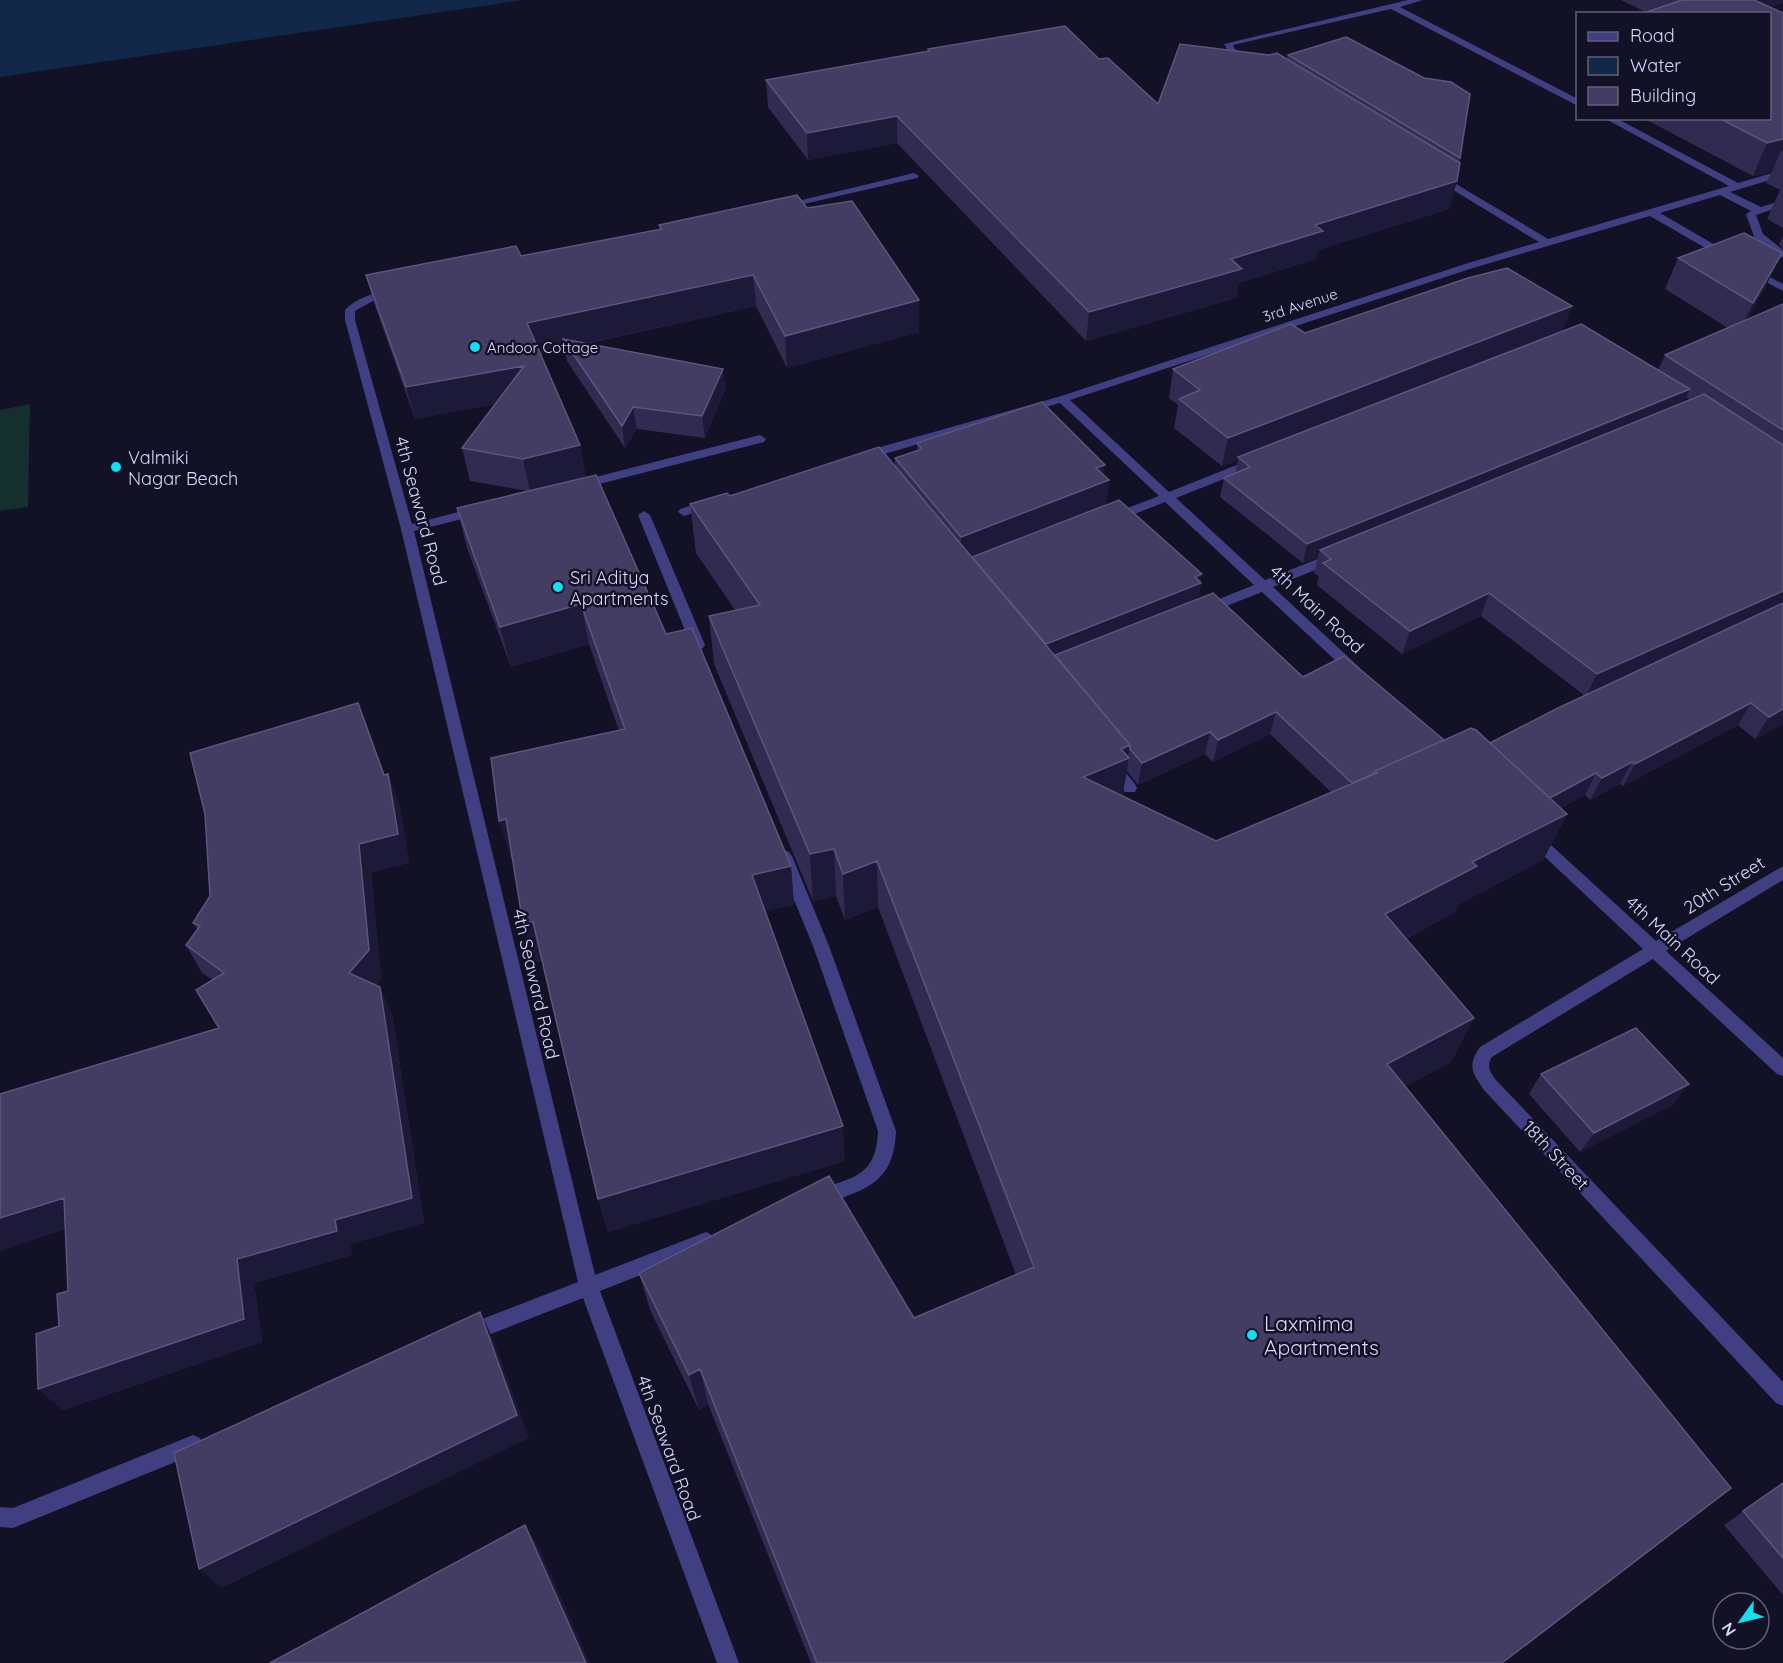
<svg xmlns="http://www.w3.org/2000/svg" width="1783" height="1663" font-family="Quicksand,sans-serif">
<style>
.green{fill:#142f2d}
.water{fill:#112848}
.lines{fill:none;stroke-linecap:round;stroke-linejoin:round}
.minor{fill:#3f3f81;fill-rule:evenodd}
.wall{fill:#312b52;fill-rule:evenodd}
.shaded-wall{fill:#1d1938}
.building{fill:#433d64;stroke:#5b567c;stroke-width:1.5}
.poi-dot{fill:#0fe1f1;stroke:#131125;stroke-width:2}
.labels{text-anchor:middle;dominant-baseline:central;stroke-width:5;stroke-linejoin:round;paint-order:stroke}
.far-street-label{font-size:15px;fill:#dad7fd;stroke:#131125}
.far-poi-label{font-size:15px;fill:#dad7fd;stroke:#131125;text-anchor:start}
.poi-label{font-size:18px;fill:#dad7fd;stroke:#131125;text-anchor:start}
.street-label{font-size:18px;fill:#dad7fd;stroke:#131125}
.near-poi-label{font-size:21px;fill:#dad7fd;stroke:#131125;text-anchor:start}
</style>
<rect width="100%" height="100%" fill="#131125"/>
<path class="green" d="M30,404L28,507L0,511V410Z"/>
<path class="water" d="M0,0H523L0,77Z"/>
<g class="lines">
<path class="minor" d="M1408,0H1423L1400,7L1578,99V106L1391,9L1233,45L1235,49L1252,59V63L1249,64L1229,53L1224,44Z
M1604,118H1616L1738,183L1783,170V176L1730,192L1761,207L1783,200V206L1756,215L1763,234L1783,250V258L1754,237L1746,214L1751,211L1720,195L1660,213L1729,253V257H1721L1650,216L1473,268L1070,400L1169,492L1249,460H1257V466L1176,498L1265,580L1330,554H1340L1341,557L1340,560L1273,587L1359,667L1361,670L1359,673H1349L1262,592L1209,613H1199L1197,610L1199,607L1254,585L1165,502L1117,521H1109L1107,518L1109,515L1159,496L1060,403L867,459L863,460L857,456L859,453L1058,397L1465,264L1539,242L1435,179V175H1441L1548,239L1729,186Z
M914,173L919,176L917,178L782,209L777,206Z
M1751,267L1783,284V291L1747,272V268Z
M392,289L396,290V294L373,301L355,311V320L412,524L478,507L484,511L482,514L414,531L595,1275L706,1232L712,1235L715,1241L712,1247L600,1291L739,1663H717L583,1298L468,1343L461,1341L458,1334L461,1327L578,1282L401,529L345,320V310C357,297 375,293 392,289Z
M760,435L766,439L764,442L580,489L574,485L576,482Z
M711,499L717,503L715,506L684,516L678,512L680,509Z
M644,511L650,515L705,645L703,648L698,650L691,645L638,515Z
M1112,761L1117,762L1135,784L1137,788L1135,792H1125L1107,770L1105,766L1107,762Z
M1534,832L1539,834L1656,941L1783,866V880L1666,951L1783,1058V1076L1777,1074L1653,959L1492,1057C1486,1066 1490,1072 1496,1080L1783,1382V1406L1776,1403L1484,1090C1472,1072 1467,1066 1480,1047L1643,949L1529,842L1526,838L1529,834Z
M784,850L789,852L792,856L829,946L896,1131C894,1184 865,1190 821,1205L815,1203L812,1197L815,1191C852,1177 876,1178 878,1131L813,946L776,856L779,852Z
M193,1435L200,1438L203,1445L200,1452L13,1528L0,1527V1507L13,1508Z"/>
</g>
<path class="wall" d="M1621,0H1783L1770,7L1783,13V228L1767,219L1780,190L1766,183L1772,172L1753,176L1643,118H1770V14L1646,12Z
M928,49L1099,59L1158,104L1287,59L1288,55L1460,158L1457,181L1449,209L1318,250L1316,259L1239,283L1236,298L1086,341L897,143L808,160L768,107L766,80L928,51Z
M807,208L919,300V332L787,368L756,306L585,344L723,369L725,390L705,438L637,429L625,448L567,361L564,348L540,354L580,445L586,477L566,482L666,634L791,866L794,905L765,911L845,1161L608,1232L598,1199L542,960L535,962L513,859L511,860L619,731L589,644L511,667L467,548L457,508L528,491L470,481L462,448L495,404L415,419L375,306L366,275L521,256L659,230V225Z
M1783,237V249L1779,244Z
M1678,258L1767,284L1747,319L1783,304V724L1755,739L1738,725L1623,786L1620,784L1590,800L1585,795L1561,808L1567,814L1543,860L1459,904L1455,912L1406,939L1474,1018L1451,1062L1406,1086L1502,1663H811L708,1404L699,1410L650,1310L639,1273L914,1318L1016,1275L878,907L845,920L836,896L813,901L714,664L709,616L735,610L696,553L690,504L730,496L895,465V458L917,451V443L1104,476L1109,480L1106,505L1201,583L1198,599L1303,677L1444,740L1490,743L1585,696L1481,616L1402,654L1317,585L1319,576L1314,573L1318,557L1303,563L1220,497L1224,478L1235,473L1238,460L1222,466L1174,428L1178,405L1169,398L1173,369L1305,333L1563,331L1658,370L1665,355L1728,328L1665,289ZM1686,397L1691,400L1683,403ZM1270,734L1331,792L1216,841L1122,796L1127,771L1138,785L1205,754L1213,762Z
M358,703L384,775L399,803L409,863L371,872L381,978L376,985L392,1014L424,1223L350,1244L352,1255L254,1283L262,1342L63,1410L38,1389L59,1326L68,1291L65,1229L0,1251V1094L218,1028L213,980L202,973L186,945L197,929L193,923Z
M1541,1074L1674,1104L1580,1152L1529,1094Z
M1783,1483V1595L1724,1525Z"/>
<path class="shaded-wall" d="M1732,0H1783V3L1751,14Z
M897,116V143L808,160L807,133Z
M1783,139V151L1781,150L1772,172L1753,176L1767,143Z
M1457,181L1449,209L1318,250L1316,259L1239,283L1236,298L1086,341L1089,312L1231,259L1315,225Z
M1782,253L1767,284L1738,334L1753,303Z
M753,275L756,306L568,347L563,339L564,348L533,355L527,323Z
M919,300V332L787,368L785,336Z
M1572,306L1562,334L1238,457V460L1222,466L1228,438Z
M524,366L530,398L415,419L406,387Z
M723,369L725,390L705,438L702,416Z
M1690,389L1681,408L1320,550L1318,557L1303,563L1307,544Z
M633,407L637,429L625,448L622,426Z
M580,445L586,477L530,491L523,459Z
M1105,465L1103,482L1109,480L1105,512L960,569L961,537L1096,468Z
M1202,574L1197,605L1055,661L1042,645Z
M1783,591V607L1586,696L1597,674Z
M1489,593L1481,616L1402,654L1410,631Z
M581,604L589,644L511,667L500,627Z
M358,703L391,796L388,774L399,803L409,863L371,872L381,978L362,1001L349,973L359,844Z
M1751,703L1738,725L1623,786L1635,764Z
M1783,709V724L1755,739L1769,717Z
M1276,712L1270,734L1213,762L1218,740Z
M1210,732L1205,754L1138,785L1142,763Z
M1130,745L1128,758H1129L1121,805L1083,777L1121,749Z
M1632,762L1620,784L1590,800L1602,778Z
M1596,773L1585,795L1532,823L1543,801Z
M1567,814L1543,860L1459,904L1455,912L1366,960L1385,914L1472,862Z
M506,819L518,858L511,860L499,821Z
M834,849L836,896L813,901L810,854Z
M877,861L878,907L845,920L843,874Z
M791,866L794,905L757,913L752,875Z
M533,922L544,960L535,962L523,924Z
M380,987L392,1014L424,1223L350,1244L352,1255L254,1283L262,1342L63,1410L38,1389L237,1259L335,1220Z
M1474,1018L1451,1062L1367,1107L1387,1064Z
M1689,1084L1674,1104L1580,1152L1594,1133Z
M843,1126L845,1161L608,1232L598,1199Z
M64,1198L85,1222L0,1251V1218Z
M480,1312L492,1336L529,1438L222,1588L199,1569Z
M700,1369L708,1404L699,1410L689,1375Z
M525,1525L540,1550L590,1663H586Z"/>
<path class="building" d="M1682,0H1754L1783,13V139L1767,143L1719,118H1770V14H1641Z
M1065,26L1099,59L1108,58L1158,104L1180,44L1269,55L1277,53L1460,163L1457,181L1315,225L1323,231L1231,259L1242,269L1089,312L897,116L807,133L766,80L929,51L928,49Z
M1346,37L1424,78L1451,82L1470,94L1460,158L1288,55Z
M797,195L807,208L852,201L919,300L785,336L753,275L527,323L580,445L523,459L462,448L524,366L406,387L366,275L516,246L521,256L662,229L659,225Z
M1744,233L1782,253L1753,303L1678,258Z
M1507,268L1572,306L1228,438L1179,399L1200,390L1173,369L1291,324L1305,333L1468,278Z
M1783,304V430L1665,355Z
M1581,324L1690,389L1307,544L1224,478L1250,467L1238,457Z
M563,339L723,369L702,416L633,407L622,426Z
M1704,394L1783,445V591L1597,674L1489,593L1410,631L1323,563L1331,559L1320,550Z
M1042,402L1105,465L1096,468L1109,480L961,537L895,458L922,449L917,443Z
M879,447L1130,745L1121,749L1129,758L1083,777L1216,841L1377,773L1375,771L1471,728L1476,730L1567,814L1472,862L1477,866L1385,914L1474,1018L1387,1064L1731,1488L1502,1663H817L700,1369L689,1375L639,1273L829,1176L914,1318L1034,1267L877,861L843,874L834,849L810,854L709,616L760,605L690,504L727,493L730,496Z
M596,475L666,634L692,628L791,866L752,875L843,1126L598,1199L533,922L523,924L506,819L499,821L491,758L625,729L581,604L500,627L457,508Z
M1119,500L1202,574L1195,577L1201,583L1046,644L972,557Z
M1213,593L1303,677L1344,656L1444,740L1375,771L1373,774L1352,783L1276,712L1218,740L1210,732L1142,763L1130,749V745L1055,655Z
M1783,603V709L1769,717L1751,703L1635,764L1632,762L1602,778L1596,773L1550,798L1490,743L1556,709Z
M358,703L384,775L388,774L398,834L359,844L369,950L349,973L380,987L412,1198L335,1220L337,1231L237,1259L244,1319L38,1389L36,1334L59,1326L57,1294L68,1291L64,1198L0,1218V1094L219,1028L196,990L224,973L186,945L200,926L193,923L210,896L205,814L190,753Z
M1636,1028L1689,1084L1594,1133L1541,1074Z
M480,1312L517,1415L199,1569L174,1453Z
M1783,1483V1558L1743,1511Z
M525,1525L586,1663H270Z"/>
<g class="poi-dot">
<circle cx="475" cy="347" r="6"/>
<circle cx="116" cy="467" r="6"/>
<circle cx="558" cy="587" r="6"/>
<circle cx="1252" cy="1335" r="6"/>
</g>
<g class="labels">
<g class="far-street-label">
<text transform="translate(1300 305) rotate(-18)">3rd Avenue</text>
</g>
<g class="far-poi-label">
<text x="487" y="347">Andoor Cottage</text>
</g>
<g class="poi-label">
<text x="128" y="457">Valmiki<tspan x="128" dy="21">Nagar Beach</tspan></text>
<text x="570" y="577">Sri Aditya<tspan x="570" dy="21">Apartments</tspan></text>
</g>
<g class="street-label">
<text transform="translate(421 511) rotate(75)">4th Seaward Road</text>
<text transform="translate(1317 609) rotate(43)">4th Main Road</text>
<text transform="translate(1724 885) rotate(-32)">20th Street</text>
<text transform="translate(1673 940) rotate(43)">4th Main Road</text>
<text transform="translate(536 984) rotate(77)">4th Seaward Road</text>
<text transform="translate(1556 1155) rotate(47)">18th Street</text>
<text transform="translate(669 1448) rotate(70)">4th Seaward Road</text>
</g>
<g class="near-poi-label">
<text x="1264" y="1323">Laxmima<tspan x="1264" dy="24">Apartments</tspan></text>
</g>
</g>
<rect x="1576" y="12" width="195" height="108" fill="#131125" stroke="#63607b" stroke-width="1.5"/>
<rect x="1588" y="32" width="30" height="9" fill="#3f3f81" stroke="#63607b" stroke-width="1.5"/>
<text x="1630" y="42" font-size="18" fill="#dad7fd">Road</text>
<rect x="1588" y="57" width="30" height="18" fill="#112848" stroke="#63607b" stroke-width="1.5"/>
<text x="1630" y="72" font-size="18" fill="#dad7fd">Water</text>
<rect x="1588" y="87" width="30" height="18" fill="#433d64" stroke="#63607b" stroke-width="1.5"/>
<text x="1630" y="102" font-size="18" fill="#dad7fd">Building</text>
<g transform="translate(1741 1621) rotate(236)"><circle r="28" fill="#131125" stroke="#63607b" stroke-width="1.5"/>
<path d="M0-4.5L10 22L0 15L-10 22Z" fill="#0fe1f1"/>
<text y="-9" font-size="16" font-weight="bold" text-anchor="middle" fill="#dad7fd">N</text>
</g>
</svg>
